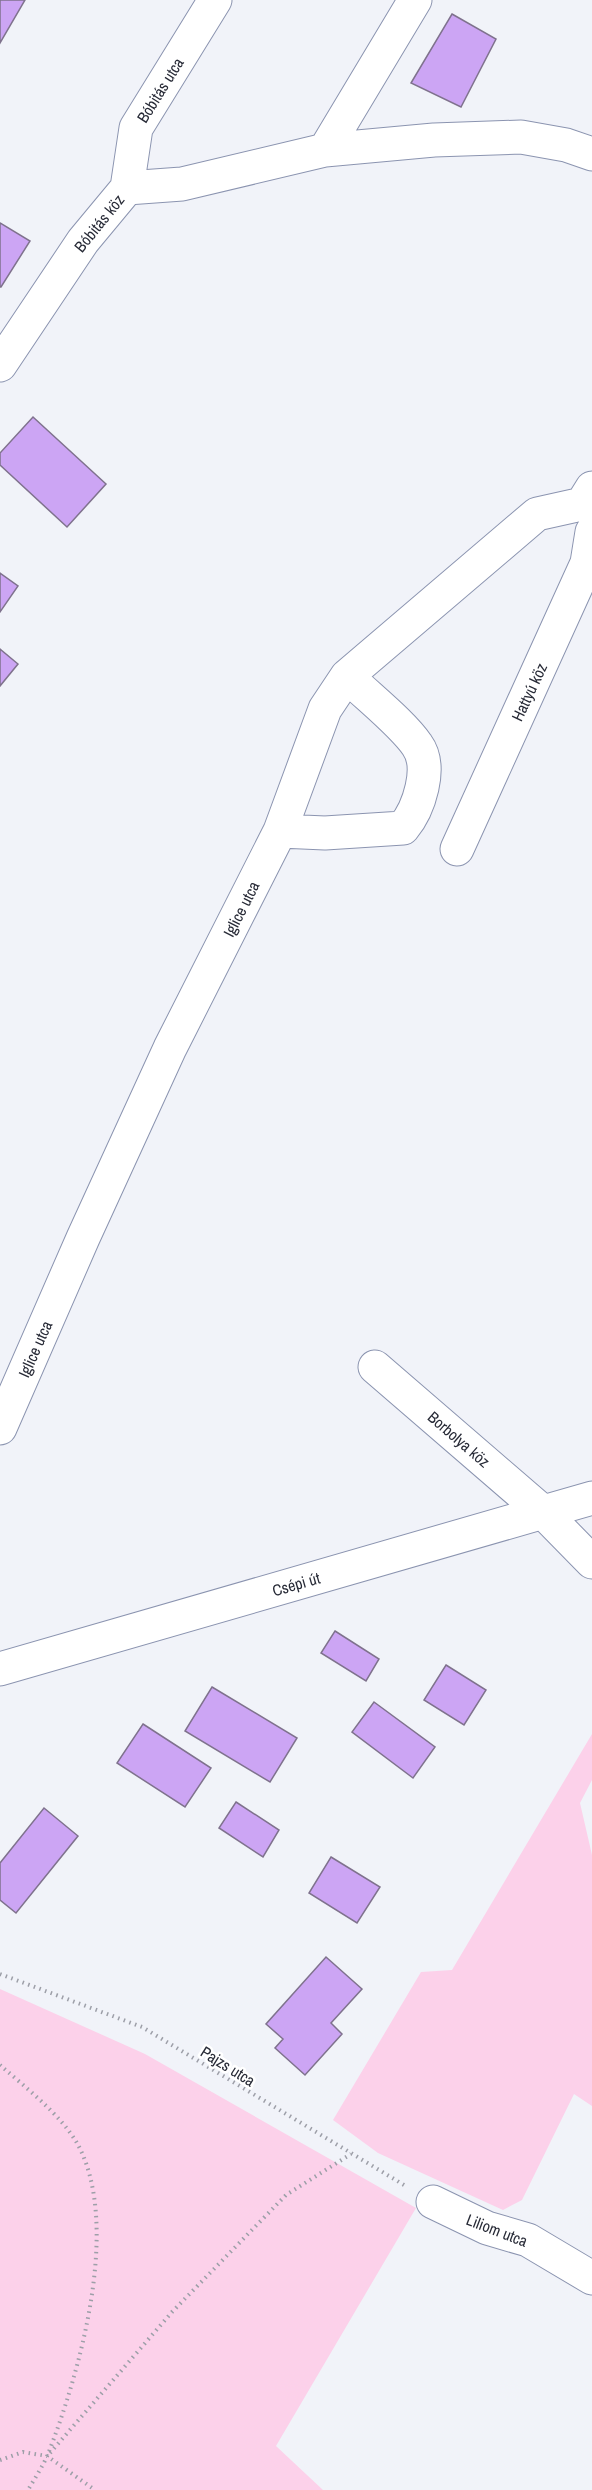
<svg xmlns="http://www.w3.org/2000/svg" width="592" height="2490" font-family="'Archivo Narrow',sans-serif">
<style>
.green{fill:#fcd1ea}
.building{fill:#cca5f4;stroke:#7f728d;stroke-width:1.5}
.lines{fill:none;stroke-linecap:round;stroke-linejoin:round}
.minor-casing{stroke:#8b94b0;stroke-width:35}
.path{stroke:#9d9fa8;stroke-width:4;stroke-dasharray:1.5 4.5;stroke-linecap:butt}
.minor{stroke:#fff;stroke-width:33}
.labels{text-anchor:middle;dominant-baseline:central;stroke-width:5;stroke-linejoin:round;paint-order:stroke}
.street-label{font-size:16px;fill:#282b37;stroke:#fff}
</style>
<rect width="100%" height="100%" fill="#f1f3f9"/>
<path class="green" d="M592,1734V1780L580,1803L592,1855V2106L574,2094L522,2200L503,2210L378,2153L333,2120L421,1972L452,1970Z
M0,1989L145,2054L416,2208L276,2446L323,2490H0Z"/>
<path class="building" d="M0,0H25L0,43Z
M452,14L496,39L461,107L411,83Z
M0,223L30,241L1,287H0Z
M33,417L106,484L67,527L0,465V453Z
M0,573L18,586L0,612Z
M0,649L18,664L0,686Z
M335,1631L379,1659L366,1681L321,1653Z
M446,1665L486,1690L464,1725L424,1700Z
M212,1687L297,1738L270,1782L185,1731Z
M374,1702L435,1747L413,1778L352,1732Z
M143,1724L211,1768L185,1807L117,1763Z
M236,1802L279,1830L263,1857L219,1828Z
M44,1808L78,1836L16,1913L0,1900V1863Z
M331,1857L380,1887L357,1923L309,1893Z
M326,1957L362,1989L331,2023L342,2034L305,2075L275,2048L283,2039L266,2024Z"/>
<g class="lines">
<defs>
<path id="minor" d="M325,150L415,0
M127,188L136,128L215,0
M0,365L83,241L127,188L182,184L325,150L434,140L521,137L566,145L592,154
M280,831L325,833L403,828C419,809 433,767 417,745C402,723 367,696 347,676
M457,849L587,563L592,532
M375,1367L543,1512L592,1562
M0,1428L83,1238L170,1048L280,831L325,709L347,676L537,514L582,504L592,488
M0,1669L592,1498
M433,2202L487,2228L528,2240L592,2278"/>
</defs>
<use href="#minor" class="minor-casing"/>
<path class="path" d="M0,1974L142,2027L404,2185
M0,2065C25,2087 60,2114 77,2143C122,2224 80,2372 48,2454C43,2466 35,2478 28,2490
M50,2453L172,2312L286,2195L351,2154
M0,2460L23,2452L47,2456L95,2490"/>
<use href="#minor" class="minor"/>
</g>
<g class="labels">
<g class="street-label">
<text transform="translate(160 90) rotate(-58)">Bóbitás utca</text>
<text transform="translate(99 223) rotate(-51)">Bóbitás köz</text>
<text transform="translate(529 692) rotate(-65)">Hattyú köz</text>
<text transform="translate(241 909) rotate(-63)">Iglice utca</text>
<text transform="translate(35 1349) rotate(-66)">Iglice utca</text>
<text transform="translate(459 1439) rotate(41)">Borbolya köz</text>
<text transform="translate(296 1584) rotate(-16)">Csépi út</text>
<text transform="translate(228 2066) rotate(32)">Pajzs utca</text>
<text transform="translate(497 2230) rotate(21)">Liliom utca</text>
</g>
</g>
</svg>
